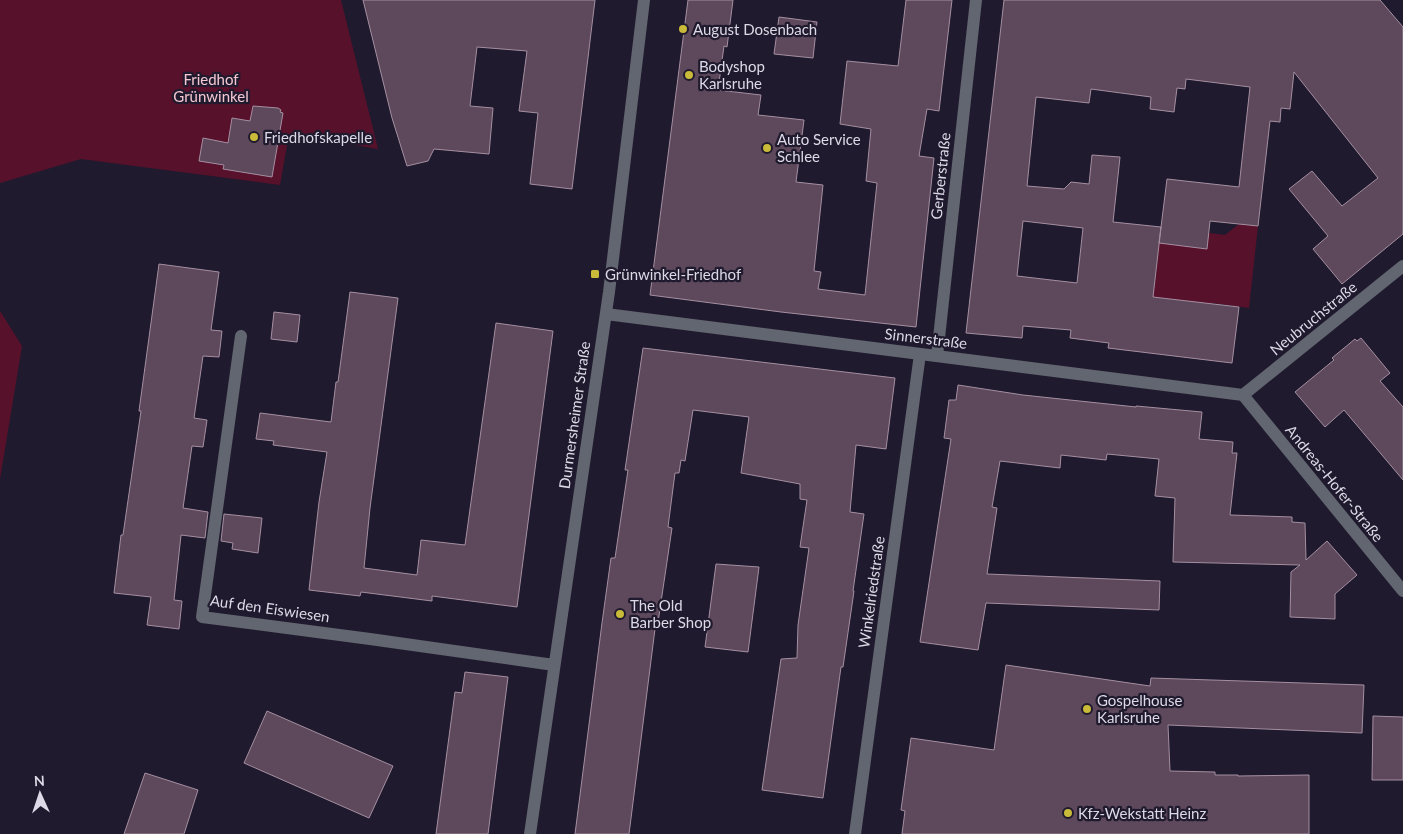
<svg xmlns="http://www.w3.org/2000/svg" width="1403" height="834" font-family="Lato,sans-serif">
<style>
.green{fill:#58112b}
.building{fill:#5d495b;stroke:#a58fa2;fill-rule:evenodd}
.lines{fill:none;stroke-linecap:round;stroke-linejoin:round}
.minor{stroke:#616670;stroke-width:12}
.poi-dot{fill:#c9ba3a;stroke:#201a2e;stroke-width:2}
.labels{text-anchor:middle;dominant-baseline:central;stroke-width:4.5;stroke-linejoin:round;paint-order:stroke}
.poi-label{font-size:15px;fill:#ddd9e7;stroke:#201a2e;text-anchor:start}
.park-label{font-size:15px;fill:#f5c7d1;stroke:#201a2e}
.street-label{font-size:15px;fill:#ddd9e7;stroke:#201a2e}
</style>
<rect width="100%" height="100%" fill="#201a2e"/>
<path class="green" d="M0,0H341L378,149L289,134L280,185L81,159L0,183Z
M1239,224L1258,226L1249,308L1212,303L1211,312L1152,303L1161,227L1225,235Z
M0,311L22,346L0,479Z"/>
<path class="building" d="M363,0H595L572,189L530,184L538,113L519,111L527,51L477,47L470,106L493,108L489,154L434,149L428,161L407,166L392,118Z
M688,0H733L727,47L724,46L718,90L761,95L758,115L804,120L796,182L823,185L814,271L821,272L818,289L865,295L877,183L866,181L871,129L840,124L847,61L898,66L906,0H952L939,111L927,109L919,156L934,158L916,327L781,312L650,295Z
M1004,0H1380L1403,27V234L1342,284L1313,249L1328,236L1289,189L1312,171L1342,206L1378,178L1294,72L1290,109L1281,108L1280,122L1270,121L1258,226L1210,221L1207,249L1159,243L1167,179L1239,187L1250,87L1186,79L1185,89L1177,88L1174,112L1150,109L1151,97L1091,89L1089,103L1036,97L1027,186L1064,189L1071,182L1089,184L1092,155L1120,157L1113,222L1161,227L1153,297L1239,307L1232,363L1108,348L1109,343L1070,338L1071,330L1023,326L1022,338L966,333ZM1023,221L1083,228L1077,283L1017,276Z
M779,17L817,22L813,58L774,54Z
M253,106L278,108L281,110L280,112L283,113L272,177L223,169L224,165L199,161L203,138L228,143L232,118L250,121Z
M159,264L219,272L211,330L222,331L219,357L203,356L194,418L207,420L203,447L192,446L183,508L208,512L205,538L181,535L174,600L182,601L179,629L147,625L151,597L114,593L121,535H123L141,411H139Z
M350,292L398,298L370,508L364,568L417,575L421,540L465,545L496,323L553,331L517,607L432,596V601L361,592L360,596L309,590L319,502L327,452L273,445L274,441L256,439L260,413L331,422L336,382H338Z
M274,312L300,315L297,342L271,339Z
M1361,338L1390,373L1380,381L1403,407V480L1344,410L1325,427L1295,392L1334,360L1332,358L1355,339L1357,341Z
M643,348L895,378L886,449L856,445L850,512L864,514L853,591H854L843,667H841L823,798L762,790L781,659L797,658L798,625L809,548L800,547L807,500L800,499V484L741,473L749,417L693,410L685,461L681,460L679,473H675L668,527L672,528L657,629H655L629,834H575L602,623L611,558H615L628,470H625Z
M958,385L1023,395L1136,407V406L1202,412L1199,439L1233,442L1232,453H1237L1230,515L1292,517V522L1305,523L1306,560L1327,541L1357,575L1335,594V619L1290,617L1291,572L1300,565L1173,562L1175,498L1155,496L1159,459L1107,454L1106,460L1061,455L1060,468L1000,461L992,507L997,508L987,574L1160,581L1159,610L986,603L978,650L920,642L951,439L944,438L949,400H956Z
M224,514L262,518L258,553L232,549L233,543L221,541Z
M716,564L759,567L748,652L705,647Z
M1006,665L1150,686L1151,678L1364,685L1362,733L1168,725L1170,771L1215,772V775H1238V776L1309,775V834H902L905,811L901,810L911,738L994,750Z
M465,672L508,677L488,834H436L455,692L462,693Z
M267,711L393,766L369,818L244,763Z
M1373,716L1403,717V780H1372Z
M145,773L198,790L184,834H124Z"/>
<g class="lines">
<path class="minor" d="M606,314L1243,395
M241,336L202,617L370,639L554,665
M937,356L976,0
M1243,395L1403,591
M1243,395L1403,266
M530,834L609,292L644,0
M855,834L920,354"/>
</g>
<g class="poi-dot">
<circle cx="683" cy="29" r="5"/>
<circle cx="689" cy="75" r="5"/>
<circle cx="254" cy="137" r="5"/>
<circle cx="767" cy="148" r="5"/>
<rect x="590" y="269" width="10" height="10" rx="2.5"/>
<circle cx="620" cy="614" r="5"/>
<circle cx="1087" cy="709" r="5"/>
<circle cx="1068" cy="813" r="5"/>
</g>
<g class="labels">
<g class="poi-label">
<text x="693" y="29">August Dosenbach</text>
<text x="699" y="66">Bodyshop<tspan x="699" dy="17">Karlsruhe</tspan></text>
<text x="264" y="137">Friedhofskapelle</text>
<text x="777" y="139">Auto Service<tspan x="777" dy="17">Schlee</tspan></text>
<text x="605" y="274">Grünwinkel-Friedhof</text>
<text x="630" y="605">The Old<tspan x="630" dy="17">Barber Shop</tspan></text>
<text x="1097" y="700">Gospelhouse<tspan x="1097" dy="17">Karlsruhe</tspan></text>
<text x="1078" y="813">Kfz-Wekstatt Heinz</text>
</g>
<g class="park-label">
<text x="211" y="79">Friedhof<tspan x="211" dy="17">Grünwinkel</tspan></text>
</g>
<g class="street-label">
<text transform="translate(940 176) rotate(-84)">Gerberstraße</text>
<text transform="translate(1313 318) rotate(-39)">Neubruchstraße</text>
<text transform="translate(926 338) rotate(7)">Sinnerstraße</text>
<text transform="translate(574 415) rotate(-82)">Durmersheimer Straße</text>
<text transform="translate(1335 483) rotate(51)">Andreas-Hofer-Straße</text>
<text transform="translate(871 592) rotate(-82)">Winkelriedstraße</text>
<text transform="translate(270 608) rotate(8)">Auf den Eiswiesen</text>
</g>
</g>
<g transform="translate(40 794) rotate(357)" stroke="#201a2e" stroke-width="4" paint-order="stroke">
<path d="M0-4L9 19L0 12L-9 19Z" fill="#ddd9e7"/>
<text y="-8" font-size="14" font-weight="bold" text-anchor="middle" fill="#ddd9e7">N</text>
</g>
</svg>
